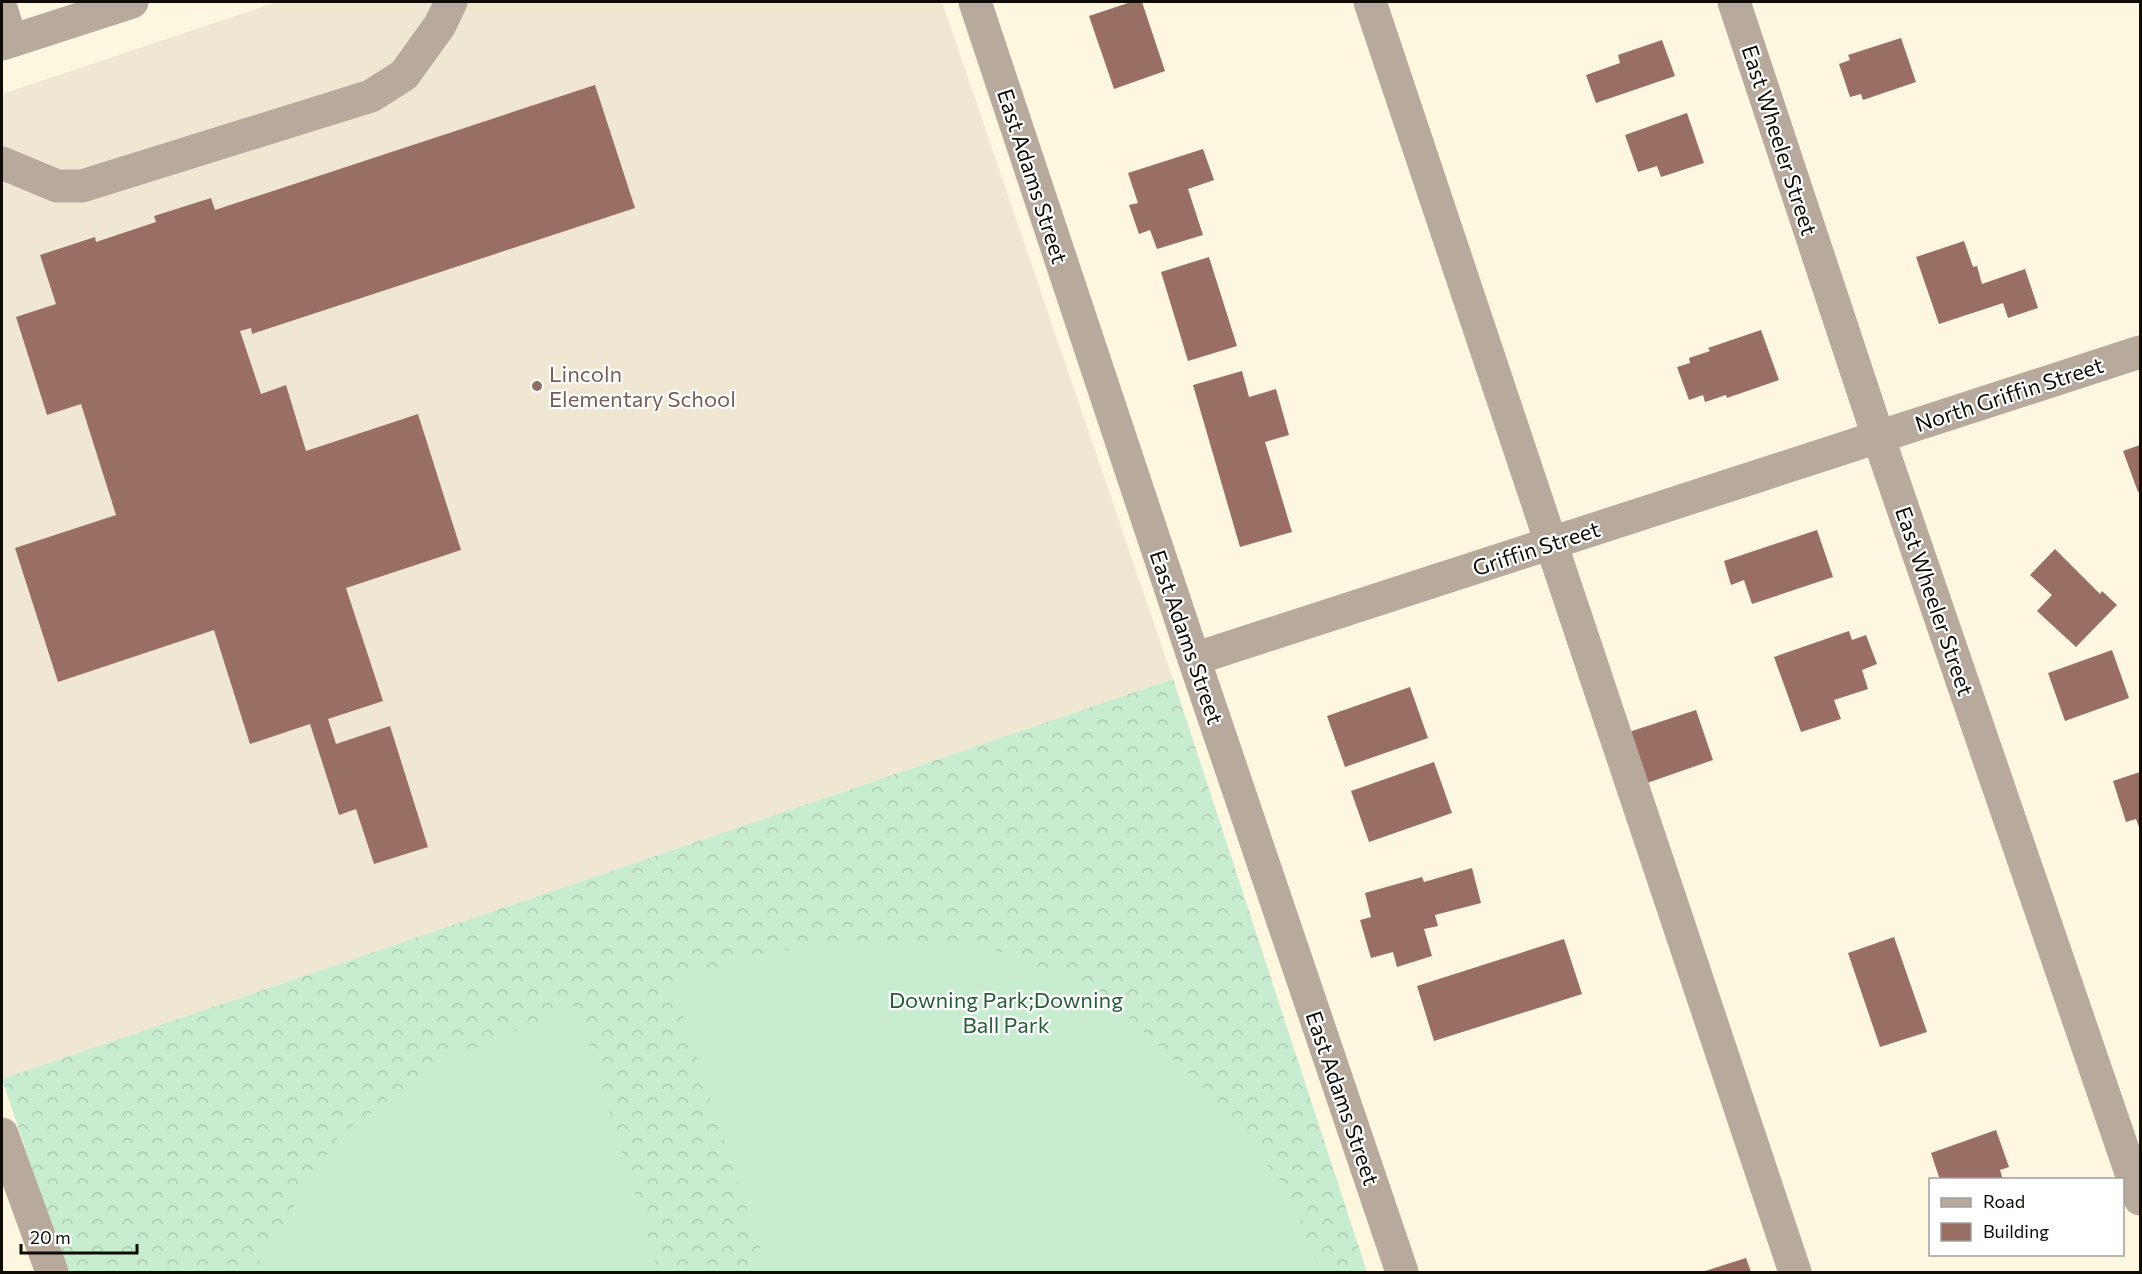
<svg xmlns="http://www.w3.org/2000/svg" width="2142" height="1274" font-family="Commissioner,sans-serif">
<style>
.education{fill:#f0e7d2}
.forest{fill:url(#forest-crowns)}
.pitch{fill:#c8ecd0}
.building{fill:#996f63}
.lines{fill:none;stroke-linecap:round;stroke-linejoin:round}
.minor{stroke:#b7a99b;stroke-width:33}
.education-dot{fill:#8d6e63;stroke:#fff;stroke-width:2}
.labels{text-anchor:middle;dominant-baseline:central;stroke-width:4.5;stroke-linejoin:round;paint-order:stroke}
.street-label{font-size:22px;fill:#0e0c05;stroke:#fff}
.education-label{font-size:22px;fill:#785e54;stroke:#fff;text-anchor:start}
.park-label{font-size:22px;fill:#265e37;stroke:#fff}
</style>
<defs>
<pattern id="forest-crowns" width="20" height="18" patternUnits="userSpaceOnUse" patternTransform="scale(1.5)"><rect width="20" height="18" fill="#c8ecd0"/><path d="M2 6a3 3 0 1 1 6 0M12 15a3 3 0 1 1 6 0" fill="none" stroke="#abc9b1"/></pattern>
</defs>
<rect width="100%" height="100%" fill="#fcf7de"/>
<path class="education" d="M277,2H942L1173,679L2,1079V94Z"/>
<path class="forest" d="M1173,679L1367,1272H67L2,1079Z"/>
<path class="pitch" d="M866,944L994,949L1101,992L1205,1089L1288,1190L1321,1272H768L671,981L772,951Z
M577,1005L659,1272H253L339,1135L445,1061Z"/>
<path class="building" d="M1131,2H1142L1165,71L1114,89L1089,16Z
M1901,38L1916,82L1863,100L1861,94L1850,97L1839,64L1850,60L1848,55Z
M1662,40L1675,76L1596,103L1586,75L1620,63L1618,55Z
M595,85L635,208L252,334L251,328L240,331L261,394L286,385L306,451L418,414L461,550L346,588L383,701L328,719L336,744L390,726L428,847L374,864L356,809L339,815L310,724L250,744L214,630L58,682L15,548L116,515L81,404L47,415L16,317L56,304L40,255L95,237L96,242L156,222L154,216L211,198L215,210Z
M1687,113L1704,163L1661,177L1657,166L1638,172L1625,135Z
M1203,149L1214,180L1188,189L1203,235L1157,249L1150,230L1139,234L1129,205L1138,203L1128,173Z
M1964,241L1973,267L1977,266L1982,284L2025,269L2038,308L2008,318L2003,303L1939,324L1916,257Z
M1209,257L1237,346L1188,361L1161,272Z
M1761,330L1779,380L1727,398L1726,395L1705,402L1703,395L1689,400L1677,367L1690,363L1689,358L1710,351L1708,348Z
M1242,371L1249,397L1276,389L1289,435L1265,442L1292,532L1240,547L1193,385Z
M2140,445V491L2138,492L2123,451Z
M1817,530L1833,577L1752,604L1744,580L1731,585L1724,561Z
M2055,549L2100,594L2102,591L2117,605L2076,647L2037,611L2052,595L2030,575Z
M1849,631L1852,640L1866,635L1877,664L1862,670L1868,689L1834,700L1841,719L1801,732L1774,657Z
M2112,650L2129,698L2065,721L2048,673Z
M1410,687L1428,738L1345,767L1327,716Z
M1696,710L1713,760L1647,783L1629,732Z
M1434,762L1452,813L1369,842L1351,791Z
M2140,772V830L2136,819L2126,822L2113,781Z
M1472,868L1481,903L1435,915L1438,926L1424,929L1432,956L1397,967L1393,952L1371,958L1360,920L1371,917L1365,893L1422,877L1424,882Z
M1894,937L1927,1032L1880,1047L1848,953Z
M1564,939L1582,994L1434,1041L1417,986Z
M1996,1130L2009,1167L2000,1170L2003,1180H1940L1931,1153Z
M1746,1258L1751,1272H1702Z"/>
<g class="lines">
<path class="minor" d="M975,2L1194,659L1402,1272
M1370,2L1795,1272
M1734,2L1878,436L2140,1199
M2,11L11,41
M2,44L132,2
M2,163L57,186H82L371,96L404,75L440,25L451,2
M1194,659L2140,352
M2,1134L52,1272"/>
</g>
<circle class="education-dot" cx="537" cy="386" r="6"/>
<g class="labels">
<g class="street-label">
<text transform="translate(1780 140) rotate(72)">East Wheeler Street</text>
<text transform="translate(1033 176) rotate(72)">East Adams Street</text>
<text transform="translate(2009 394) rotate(-18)">North Griffin Street</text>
<text transform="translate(1536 548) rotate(-18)">Griffin Street</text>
<text transform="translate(1935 601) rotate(71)">East Wheeler Street</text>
<text transform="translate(1187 637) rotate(71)">East Adams Street</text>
<text transform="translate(1343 1098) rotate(71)">East Adams Street</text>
</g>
<g class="education-label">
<text x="549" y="373">Lincoln<tspan x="549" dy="25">Elementary School</tspan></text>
</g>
<g class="park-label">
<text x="1006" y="999">Downing Park;Downing<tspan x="1006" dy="25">Ball Park</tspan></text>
</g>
</g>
<rect width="2142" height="1274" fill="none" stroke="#0e0c05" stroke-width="6"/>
<rect x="1929" y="1178" width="195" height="78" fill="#ffffff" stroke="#9f9e9b" stroke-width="1.5"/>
<rect x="1941" y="1198" width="30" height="9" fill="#b7a99b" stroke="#9f9e9b" stroke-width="1.5"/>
<text x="1983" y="1208" font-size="18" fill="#0e0c05">Road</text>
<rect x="1941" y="1223" width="30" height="18" fill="#996f63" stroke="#9f9e9b" stroke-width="1.5"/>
<text x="1983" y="1238" font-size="18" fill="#0e0c05">Building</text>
<path d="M21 1244v9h116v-9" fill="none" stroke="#0e0c05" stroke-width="3"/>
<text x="30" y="1244" font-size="18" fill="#0e0c05" stroke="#ffffff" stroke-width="4.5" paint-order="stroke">20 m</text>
</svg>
